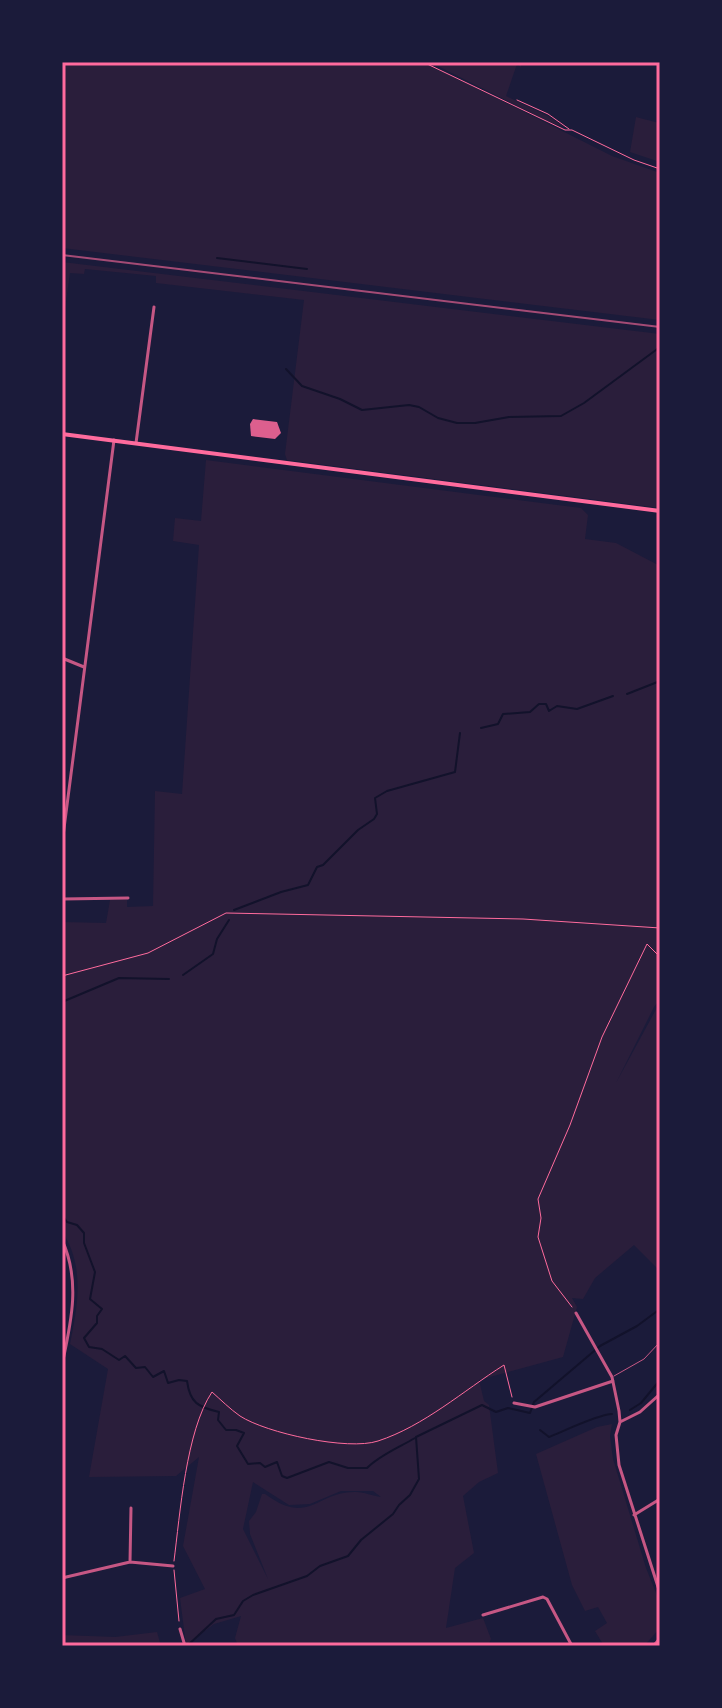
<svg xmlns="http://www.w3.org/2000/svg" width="722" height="1708" font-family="Mulish,sans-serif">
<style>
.green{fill:#2a1e3b;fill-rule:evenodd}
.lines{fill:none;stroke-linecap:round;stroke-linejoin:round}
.stream{stroke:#12122b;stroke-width:2}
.building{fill:#dd5f8e}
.path{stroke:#ff6b9d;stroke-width:1}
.service{stroke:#c65784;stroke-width:1}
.minor{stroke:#c65784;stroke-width:3}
.tertiary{stroke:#c65784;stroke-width:4}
.secondary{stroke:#ff6b9d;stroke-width:4}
.rail{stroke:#a44b75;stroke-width:2}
.neatline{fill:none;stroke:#ff6b9d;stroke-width:3}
</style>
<rect width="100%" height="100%" fill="#1b1b3a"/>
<path class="green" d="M62,62H425L612,156L660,173V320L62,248Z
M430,62H521V67L517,64L506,96L548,116L564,127L549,122Z
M636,117L659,123L660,162L630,152Z
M62,262L660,334V508L287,460L285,454L304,300L156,283V276L85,269L84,274L70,273L62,330Z
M206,460L581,508L588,515L585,539L616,543L660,566V999L654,1007L616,1083L660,1002V1271L634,1245L595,1278L583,1299L572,1298L577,1307L563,1357L479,1380L484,1401L489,1405L498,1473L479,1482L463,1496L474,1553L455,1568L446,1628L483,1618L491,1639L488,1646H238L235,1638L241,1616L214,1624L186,1645L180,1598L205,1589L183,1546L199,1457L176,1476L89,1477L108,1369L70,1344C78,1304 85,1267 62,1231V922L106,923L110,900H127V907L153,906L155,791L182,794L199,545L173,541L175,518L201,521ZM253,1482L289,1505L310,1504L341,1491H373L381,1497C373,1496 364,1492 356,1492C316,1491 310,1527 265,1494H262L256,1512L249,1521L250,1534L268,1579L243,1529Z
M612,1424L610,1436L613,1459L646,1568L660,1603V1628L644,1646H604L595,1631L607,1623L598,1607L585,1611L572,1585L536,1454L597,1427Z
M157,1632L161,1646H62V1635L115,1637Z"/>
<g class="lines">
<path class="stream" d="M217,258L307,269
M286,369L302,386L340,399L362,410L409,405L419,407L438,418L457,423H475L509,417L561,416L584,403L660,347
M627,694L660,681
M481,728L498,724L503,714L530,712L539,704H546L549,711L557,706L577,709L613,696
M234,910L281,892L308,885L317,867L323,865L358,830L374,819L377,814L375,798L387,791L455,772L460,733
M183,975L213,954L217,939L229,920
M62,1002L119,978L169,979
M62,1215L67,1222L77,1225L84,1233V1243L95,1272L90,1299L102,1309L97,1316V1323L84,1338L89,1347L102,1349L119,1360L125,1356L136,1368L145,1367L153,1377L164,1371L168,1383L179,1380L187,1381C190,1403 198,1407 219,1412L218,1420L226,1430H236L244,1433L237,1446L248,1464L260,1463L265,1467L277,1462L282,1476L287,1478L329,1462L348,1468H367C380,1455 398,1448 415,1438
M630,1410L641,1403L660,1380
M540,1430L549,1437C564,1431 599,1414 612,1414
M187,1646L216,1619L234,1615L243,1601L253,1595L307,1576L320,1566L348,1556L361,1540L393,1514L399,1505L410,1495L419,1479L416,1437L482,1405L496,1412L508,1408L530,1413L534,1402L600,1346L637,1326L660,1309"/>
</g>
<path class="building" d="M253,419L277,422L281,433L275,439L251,436L250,424Z"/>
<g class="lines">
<path class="path" d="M423,62L565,130H572L634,160L660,169
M517,100L548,114L569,129
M62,976L148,953L226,913L523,919L660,928
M572,1307L552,1281L538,1237L541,1218L538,1199L570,1125L602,1037L647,944L660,957
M174,1561C180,1514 186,1431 212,1392C221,1400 230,1409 240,1416C266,1433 348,1451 378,1441C424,1426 463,1391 504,1365L512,1397
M174,1570L179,1621"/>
<path class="service" d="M614,1376L644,1359L660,1342"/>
<path class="minor" d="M136,443L154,307
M62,658L84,667
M62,844L114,440
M62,899L128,898
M62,1240C81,1281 71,1323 62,1365
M576,1313L612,1377L619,1411L620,1422L616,1435L619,1465L660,1593
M514,1403L535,1407L613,1381
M620,1422L640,1412L660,1394
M634,1515L660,1499
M130,1562L131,1508
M62,1578L130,1562L173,1566
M483,1615L543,1597L547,1599L572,1646
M180,1629L185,1646"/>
<path class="tertiary" d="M654,1646L660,1639"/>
<path class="secondary" d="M62,434L660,511"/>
<path class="rail" d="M62,255L660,327"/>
</g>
<rect width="722" height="1708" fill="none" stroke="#1b1b3a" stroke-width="128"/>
<rect x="64" y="64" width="594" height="1580" class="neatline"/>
</svg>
